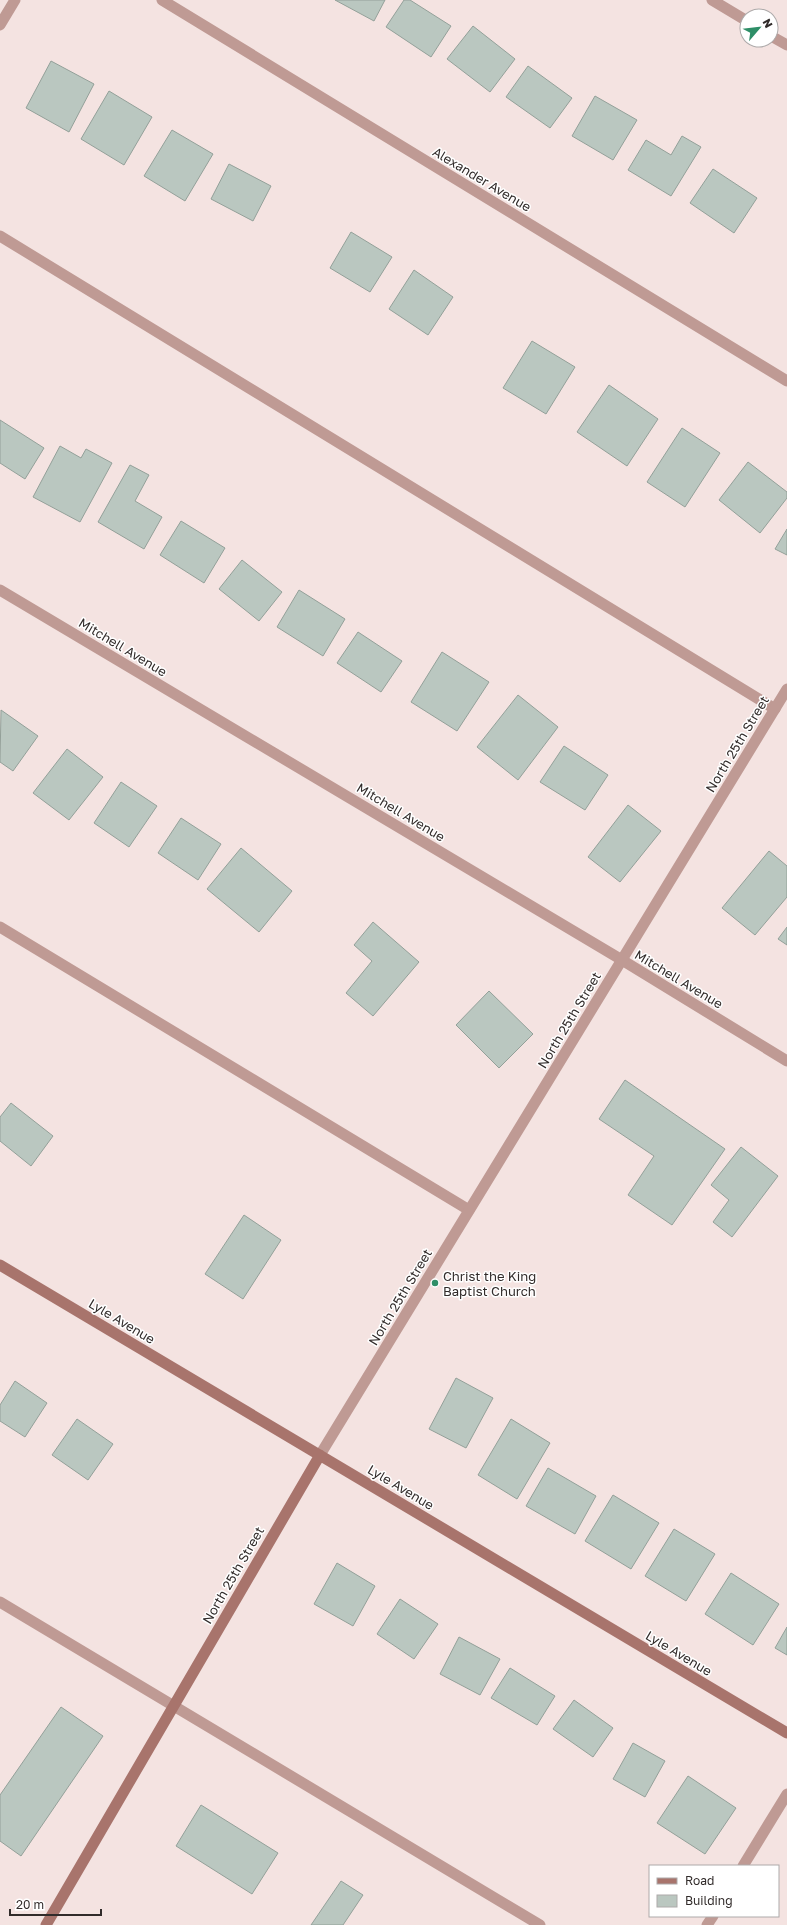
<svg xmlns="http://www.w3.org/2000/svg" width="787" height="1925" font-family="'Golos Text',sans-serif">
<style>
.building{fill:#bac7c0;stroke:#93a099}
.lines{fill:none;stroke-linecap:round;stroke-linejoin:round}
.service{stroke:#bf9a94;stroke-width:11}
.minor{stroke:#bf9a94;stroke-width:11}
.tertiary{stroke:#bf9a94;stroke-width:11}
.secondary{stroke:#a8746c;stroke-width:11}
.poi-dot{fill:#2e8e67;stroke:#fff;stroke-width:1.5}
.labels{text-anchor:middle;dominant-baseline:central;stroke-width:3;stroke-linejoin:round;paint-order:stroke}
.street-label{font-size:13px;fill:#312b2a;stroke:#fff}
.poi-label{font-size:13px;fill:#312b2a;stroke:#fff;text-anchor:start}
</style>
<rect width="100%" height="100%" fill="#f4e3e1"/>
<path class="building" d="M335,0H385L374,21Z
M404,0H410L451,26L431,57L386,27Z
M473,26L515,59L490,92L447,59Z
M51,61L94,84L69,132L26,108Z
M528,66L572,98L550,128L506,97Z
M109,91L152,117L124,165L81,139Z
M595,96L637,120L613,160L572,136Z
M172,130L213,154L185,201L144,176Z
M682,136L701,147L671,196L628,170L646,140L671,155Z
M229,164L271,186L253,221L211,199Z
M713,169L757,198L734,233L690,203Z
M351,232L392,257L370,292L330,268Z
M414,270L453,297L428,335L389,309Z
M532,341L575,367L546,414L503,388Z
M609,385L658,419L627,466L577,432Z
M0,420L44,448L25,479L0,463Z
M682,428L720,453L685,507L647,482Z
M60,446L81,458L86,449L112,463L80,522L33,497Z
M748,462L787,492V498L760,533L719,500Z
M130,465L149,475L135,501L162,517L144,549L98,522Z
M181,521L225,548L204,583L160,555Z
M787,529V555L775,549Z
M242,560L282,592L259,621L219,589Z
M299,590L345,619L323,656L277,627Z
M358,632L402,661L381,692L337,663Z
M442,652L489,682L457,731L411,702Z
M518,695L558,727L518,780L477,747Z
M1,710L38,736L13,771L0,762Z
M564,746L608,775L585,810L540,782Z
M67,749L103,777L69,820L33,793Z
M121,782L157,806L129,847L94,823Z
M628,805L661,831L620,882L588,857Z
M181,818L221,844L198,880L158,853Z
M241,848L292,891L259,932L207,889Z
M769,851L787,866V897L755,935L722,908Z
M373,922L419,962L373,1016L346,993L372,961L354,945Z
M787,927V945L778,939Z
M489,991L533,1034L499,1068L456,1025Z
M625,1080L725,1149L672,1225L628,1195L654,1156L599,1119Z
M11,1103L53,1136L31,1166L0,1141V1117Z
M741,1147L778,1176L732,1237L713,1222L729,1200L711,1185Z
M244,1215L281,1240L243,1299L205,1274Z
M456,1378L493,1398L466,1448L429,1429Z
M15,1381L47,1403L25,1437L0,1421V1405Z
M77,1419L113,1444L88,1480L52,1455Z
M511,1419L550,1443L517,1499L478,1475Z
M548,1468L596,1496L575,1534L526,1506Z
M613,1495L659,1523L631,1569L585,1541Z
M674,1529L715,1554L686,1601L645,1576Z
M337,1563L375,1586L353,1626L314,1604Z
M731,1573L779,1604L753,1645L705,1614Z
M400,1599L438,1624L414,1659L377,1634Z
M787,1627V1655L775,1648Z
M459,1637L500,1659L480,1695L440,1674Z
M510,1668L555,1696L537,1725L491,1698Z
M574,1700L613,1728L593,1757L553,1729Z
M61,1707L103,1736L21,1856L0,1841V1795Z
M633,1743L665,1761L645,1797L613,1779Z
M688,1776L736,1808L705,1854L657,1823Z
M201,1805L278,1853L252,1894L176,1846Z
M341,1881L363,1895L343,1925H311Z"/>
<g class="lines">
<path class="service" d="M712,0L747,21
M771,36L787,45
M0,236L775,709
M0,927L469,1210
M0,1602L540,1925"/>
<path class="minor" d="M162,0L787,381
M0,25L15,0
M0,590L622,960L787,1061
M743,1866L787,1794
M707,1925L713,1916"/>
<path class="tertiary" d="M320,1455L787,689"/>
<path class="secondary" d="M0,1265L787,1733
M46,1925L320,1455"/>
</g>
<circle class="poi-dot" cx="435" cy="1283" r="4"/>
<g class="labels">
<g class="street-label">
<text transform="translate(482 179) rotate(31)">Alexander Avenue</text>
<text transform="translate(123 647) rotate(31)">Mitchell Avenue</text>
<text transform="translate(737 744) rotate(-59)">North 25th Street</text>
<text transform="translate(401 812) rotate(31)">Mitchell Avenue</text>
<text transform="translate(679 979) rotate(31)">Mitchell Avenue</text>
<text transform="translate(569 1020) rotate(-59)">North 25th Street</text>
<text transform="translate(400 1297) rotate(-59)">North 25th Street</text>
<text transform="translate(122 1321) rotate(31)">Lyle Avenue</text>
<text transform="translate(401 1487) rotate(31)">Lyle Avenue</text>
<text transform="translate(233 1575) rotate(-60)">North 25th Street</text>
<text transform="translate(679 1653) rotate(31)">Lyle Avenue</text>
</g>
<g class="poi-label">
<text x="443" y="1276">Christ the King<tspan x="443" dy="15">Baptist Church</tspan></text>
</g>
</g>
<rect x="649" y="1865" width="130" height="52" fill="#ffffff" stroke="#adaaaa"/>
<rect x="657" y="1878" width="20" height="6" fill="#a8746c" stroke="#adaaaa"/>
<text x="685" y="1885" font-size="12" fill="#312b2a">Road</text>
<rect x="657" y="1895" width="20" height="12" fill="#bac7c0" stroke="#adaaaa"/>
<text x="685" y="1905" font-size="12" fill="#312b2a">Building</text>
<g transform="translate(759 28) rotate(62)"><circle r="19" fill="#ffffff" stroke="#adaaaa"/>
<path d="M0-3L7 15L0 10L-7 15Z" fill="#2e8e67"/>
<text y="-6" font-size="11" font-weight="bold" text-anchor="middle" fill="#312b2a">N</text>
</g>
<path d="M10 1909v6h91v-6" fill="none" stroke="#312b2a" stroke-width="2"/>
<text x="16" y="1909" font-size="12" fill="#312b2a" stroke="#ffffff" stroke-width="3" paint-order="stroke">20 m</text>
</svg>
